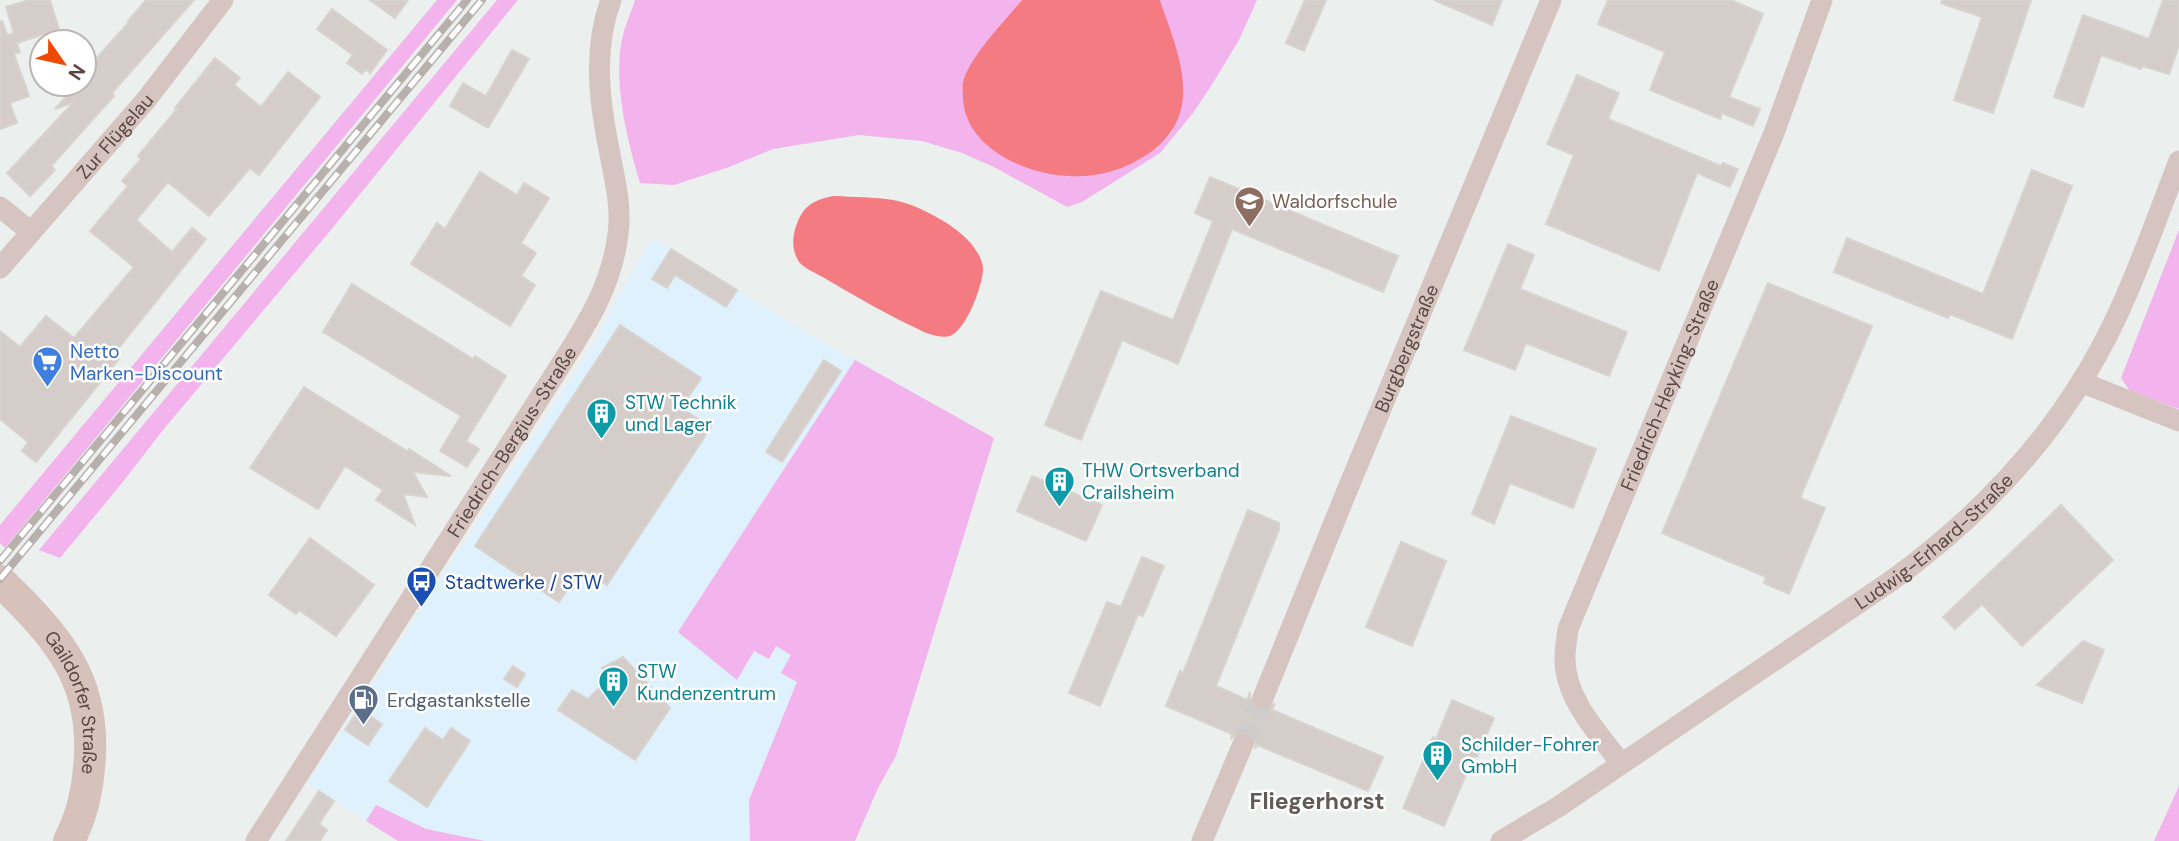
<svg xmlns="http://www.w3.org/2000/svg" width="2179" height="841" font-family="'DM Sans',sans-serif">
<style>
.commercial{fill:#e0f1fe}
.green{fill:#f3b3ec}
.water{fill:#f57b83}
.building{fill:#d4cdc9;stroke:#d8d3ce;stroke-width:2}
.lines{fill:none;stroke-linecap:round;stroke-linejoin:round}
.minor-tunnel{stroke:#cecdcc;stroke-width:21;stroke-dasharray:21 10;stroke-linecap:butt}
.minor{stroke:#d5c4bf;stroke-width:21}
.secondary{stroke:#d7c2bb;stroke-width:32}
.rail-casing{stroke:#b7b0ad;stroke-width:8}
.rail{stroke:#fff;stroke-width:5;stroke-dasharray:16;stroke-linecap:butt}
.labels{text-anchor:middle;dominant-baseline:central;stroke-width:5;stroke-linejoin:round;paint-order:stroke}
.street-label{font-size:19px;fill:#5b4742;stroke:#fff}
.education-label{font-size:19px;fill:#785e54;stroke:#fff;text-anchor:start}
.shop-label{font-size:19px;fill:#366cbe;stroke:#fff;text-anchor:start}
.culture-label{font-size:19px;fill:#0d838f;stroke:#fff;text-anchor:start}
.transit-label{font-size:19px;fill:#164399;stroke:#fff;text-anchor:start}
.service-label{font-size:19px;fill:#4e5e75;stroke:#fff;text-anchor:start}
.quarter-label{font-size:23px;font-weight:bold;fill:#615a57;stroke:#fff}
</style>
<rect width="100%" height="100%" fill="#ebefee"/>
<path class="commercial" d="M653,238L814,337L923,397L858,533L749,800L750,841H485L426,829L377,805L366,821L308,783L597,339L621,292Z"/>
<path class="green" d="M437,0H457L5,548L0,543V525Z
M497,0H518L330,231L163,430L122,483L60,558L39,550Z
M635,0H1022L973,62L963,82L1156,149L1171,133L1180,113L1179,62L1160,0H1257L1239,40L1213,83L1193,113L1160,153L1082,202L1067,207L994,167L962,153L922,141L859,135L773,149L729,167L674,185L640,183C627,139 611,77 624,31C627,21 632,10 635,0Z
M2179,230V409L2130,391L2121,378Z
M855,360L994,438L896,756L878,788L855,841H750L749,800L797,682L781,673L791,655L776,646L769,659L754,651L737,680L678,632Z
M2179,786V841H2154Z
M376,805L426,829L485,841H398L366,821Z"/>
<path class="water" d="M1022,0H1160C1171,34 1191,77 1180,113C1175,130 1162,145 1148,154C1124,170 1097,178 1068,176C1025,174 964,147 963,97C963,93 962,86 963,82C970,56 1005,21 1022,0Z
M834,196C854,197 874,197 893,200C918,204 965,229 977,252C980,256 982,262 983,267C984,283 966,331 950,336C941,338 932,335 924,332C890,316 858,298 826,279C818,274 805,269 799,262C791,249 792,235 798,221C805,204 817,199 834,196Z"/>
<path class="building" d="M29,0H50L59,29L17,43L20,52L14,54L29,96L10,103L17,123L0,129V22L2,21L7,35L14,33L6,7Z
M146,0H194L112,93L114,96L51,166L55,170L30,196L7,173L74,102L55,109L77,84H84V76L88,72L86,70L129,22L128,21Z
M370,0H408L395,18Z
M1305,0H1326L1304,51L1286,43Z
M1434,0H1502L1492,25Z
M1608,0H1731L1763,14L1729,97L1760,109L1753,126L1722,113L1720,119L1650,90L1665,52L1598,24Z
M1942,0H2031L1993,113L1954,100L1982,17L1941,3Z
M2163,0H2179V45L2169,74L2142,66L2141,69L2101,55L2083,107L2054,97L2083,15L2149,39Z
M332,9L387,50L370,73L366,69L362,74L347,63L353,55L317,29Z
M512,50L529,59L488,128L450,106L463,83L486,96Z
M215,58L240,78L234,85L261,107L288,72L320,97L259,175L250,168L209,216L168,182L136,220L172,252L192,228L206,239L114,354L119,359L36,462L22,451L28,442L0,419V331L20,347L46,316L74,338L134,267L90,231L128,186L122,181L141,159L138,156L177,109L175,108Z
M1577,75L1619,93L1608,119L1721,166L1723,163L1738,169L1730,187L1697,173L1659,271L1546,224L1574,155L1547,144Z
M2032,170L2072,186L2012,339L1950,314L1948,318L1834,272L1847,238L1983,294Z
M480,172L517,195L524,183L549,198L521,243L536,253L521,276L535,285L510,326L411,264L437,223L445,229Z
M1210,177L1398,256L1383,292L1232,229L1178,364L1122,340L1081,440L1045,425L1101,291L1173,320L1213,221L1195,213Z
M1508,244L1534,255L1520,289L1627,332L1609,376L1526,343L1515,370L1464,350Z
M671,249L737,290L726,307L675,275L667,288L652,279Z
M1768,283L1872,326L1800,498L1825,508L1789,594L1764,583L1766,577L1662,533Z
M352,284L473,359L475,356L506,376L466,441L479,449L467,467L440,451L461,416L323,332Z
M620,325L701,378L681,408L711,427L607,585L581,569L559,602L475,546Z
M824,360L841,371L782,462L766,452Z
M304,387L407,451L409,449L451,476L413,472L427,497L403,494L415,525L376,500L383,490L345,466L318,509L250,468Z
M1511,416L1596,449L1573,508L1510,483L1494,524L1472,514Z
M1032,476L1102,505L1086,541L1017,511Z
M2061,505L2113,560L2022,646L1982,604L1955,629L1943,617Z
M1248,510L1279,523V530L1216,686L1247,700L1250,692V700L1257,710L1265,711L1275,703L1272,710L1383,757L1368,791L1257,745L1255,749L1256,743L1254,737L1247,732L1236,733L1231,739L1232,734L1166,706L1180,671L1183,673Z
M310,538L374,585L336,636L299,610L296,614L269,595Z
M1401,542L1446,561L1412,646L1366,627Z
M1142,557L1164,566L1143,616L1138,614L1100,706L1069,693L1107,602L1121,607Z
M2083,641L2104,650L2082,703L2037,685Z
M623,657L670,708L635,760L558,710L572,690L588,699L610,678L602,668Z
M513,666L525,674L517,687L504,679Z
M1452,700L1494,718L1477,757L1474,756L1444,826L1403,808L1433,737L1436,739Z
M359,709L382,724L368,745L345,730Z
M425,728L443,740L451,728L470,741L427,807L389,781Z
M319,791L334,801L319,824L327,830L320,841H286Z"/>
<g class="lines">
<path class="minor-tunnel" d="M1243,744L1263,698"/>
<g class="minor">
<path d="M0,207L31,232"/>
<path id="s1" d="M0,268L146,100L223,0"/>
<path d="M2081,382L2179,421"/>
<path id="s2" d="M1263,698L1346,493L1551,0"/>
<path id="s3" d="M1621,763C1598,733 1564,698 1565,657C1565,648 1567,638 1568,629L1774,133L1822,0"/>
<path id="s4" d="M256,841L560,366C587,324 612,285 618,234C622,205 614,177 609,149C599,100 593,48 611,0"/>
<path d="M1202,841L1243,744"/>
<path id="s5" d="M1501,841L1558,807L1891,581C1985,513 2065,426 2115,320C2140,268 2158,214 2179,161"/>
</g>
<path class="secondary" id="s6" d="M0,581C59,638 98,682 89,768C87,795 81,818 69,841"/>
<defs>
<path id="rail" d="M0,561L467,0
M0,579L482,0"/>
</defs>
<use href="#rail" class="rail-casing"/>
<use href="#rail" class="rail"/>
</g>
<defs>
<symbol id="school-pin" viewBox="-11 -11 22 30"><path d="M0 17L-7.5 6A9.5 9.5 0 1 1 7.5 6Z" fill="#8d6e63" stroke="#fff"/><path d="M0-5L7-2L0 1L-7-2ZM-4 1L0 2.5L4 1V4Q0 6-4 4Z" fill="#fff"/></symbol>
<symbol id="supermarket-pin" viewBox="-11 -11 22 30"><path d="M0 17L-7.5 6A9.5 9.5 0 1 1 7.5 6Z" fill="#3f7fe0" stroke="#fff"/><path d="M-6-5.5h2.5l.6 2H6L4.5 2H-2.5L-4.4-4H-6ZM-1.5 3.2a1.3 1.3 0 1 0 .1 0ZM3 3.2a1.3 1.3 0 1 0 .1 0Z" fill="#fff"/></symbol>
<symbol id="building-pin" viewBox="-11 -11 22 30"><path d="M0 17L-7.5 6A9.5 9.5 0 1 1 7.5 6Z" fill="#0f9aa8" stroke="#fff"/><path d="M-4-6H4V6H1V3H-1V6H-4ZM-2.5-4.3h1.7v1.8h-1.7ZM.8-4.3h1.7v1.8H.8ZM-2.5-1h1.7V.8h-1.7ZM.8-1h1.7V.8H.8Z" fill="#fff"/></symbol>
<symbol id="bus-pin" viewBox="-11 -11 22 30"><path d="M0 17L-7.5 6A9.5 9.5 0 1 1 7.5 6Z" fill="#1a4fb4" stroke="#fff"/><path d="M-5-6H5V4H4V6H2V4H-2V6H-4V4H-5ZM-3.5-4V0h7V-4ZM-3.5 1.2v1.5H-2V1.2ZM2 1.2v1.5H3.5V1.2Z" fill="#fff"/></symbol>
<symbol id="fuel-pin" viewBox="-11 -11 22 30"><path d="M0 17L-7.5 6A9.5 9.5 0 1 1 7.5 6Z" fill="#5c6f8a" stroke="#fff"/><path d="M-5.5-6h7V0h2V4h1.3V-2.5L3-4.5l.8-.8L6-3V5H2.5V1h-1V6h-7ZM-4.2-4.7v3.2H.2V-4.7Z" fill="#fff"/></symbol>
</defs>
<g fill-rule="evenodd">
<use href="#school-pin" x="1232" y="184" width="35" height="47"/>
<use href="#supermarket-pin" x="30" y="344" width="35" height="47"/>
<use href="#building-pin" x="584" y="396" width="35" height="47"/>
<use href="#building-pin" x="1042" y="464" width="35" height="47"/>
<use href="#bus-pin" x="404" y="564" width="35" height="47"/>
<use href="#building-pin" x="596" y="664" width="35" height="47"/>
<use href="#fuel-pin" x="346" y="682" width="35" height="47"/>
<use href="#building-pin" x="1420" y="738" width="35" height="47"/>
</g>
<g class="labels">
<g class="street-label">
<text stroke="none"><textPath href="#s1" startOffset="175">Zur Flügelau</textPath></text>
<text stroke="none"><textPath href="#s2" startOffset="378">Burgbergstraße</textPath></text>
<text stroke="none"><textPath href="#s3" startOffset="415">Friedrich-Heyking-Straße</textPath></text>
<text stroke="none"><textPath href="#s4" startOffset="474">Friedrich-Bergius-Straße</textPath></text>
<text stroke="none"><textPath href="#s5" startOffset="527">Ludwig-Erhard-Straße</textPath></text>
<text stroke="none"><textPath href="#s6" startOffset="147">Gaildorfer Straße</textPath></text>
</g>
<g class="education-label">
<text x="1272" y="201">Waldorfschule</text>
</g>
<g class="shop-label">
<text x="70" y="351">Netto<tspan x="70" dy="22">Marken-Discount</tspan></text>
</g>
<g class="culture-label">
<text x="625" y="402">STW Technik<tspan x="625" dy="22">und Lager</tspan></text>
<text x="1082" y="470">THW Ortsverband<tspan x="1082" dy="22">Crailsheim</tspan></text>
<text x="637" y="671">STW<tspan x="637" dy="22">Kundenzentrum</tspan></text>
<text x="1461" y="744">Schilder-Fohrer<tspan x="1461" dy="22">GmbH</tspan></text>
</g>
<g class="transit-label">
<text x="445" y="582">Stadtwerke / STW</text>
</g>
<g class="service-label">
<text x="387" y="700">Erdgastankstelle</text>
</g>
<g class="quarter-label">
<text x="1317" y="801">Fliegerhorst</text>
</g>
</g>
<g transform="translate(63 63) rotate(124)"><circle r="33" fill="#ffffff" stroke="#bdb5b3" stroke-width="2"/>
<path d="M0-5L12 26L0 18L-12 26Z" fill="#ee4905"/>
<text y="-10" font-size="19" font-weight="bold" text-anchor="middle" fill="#5b4742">N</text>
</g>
</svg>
